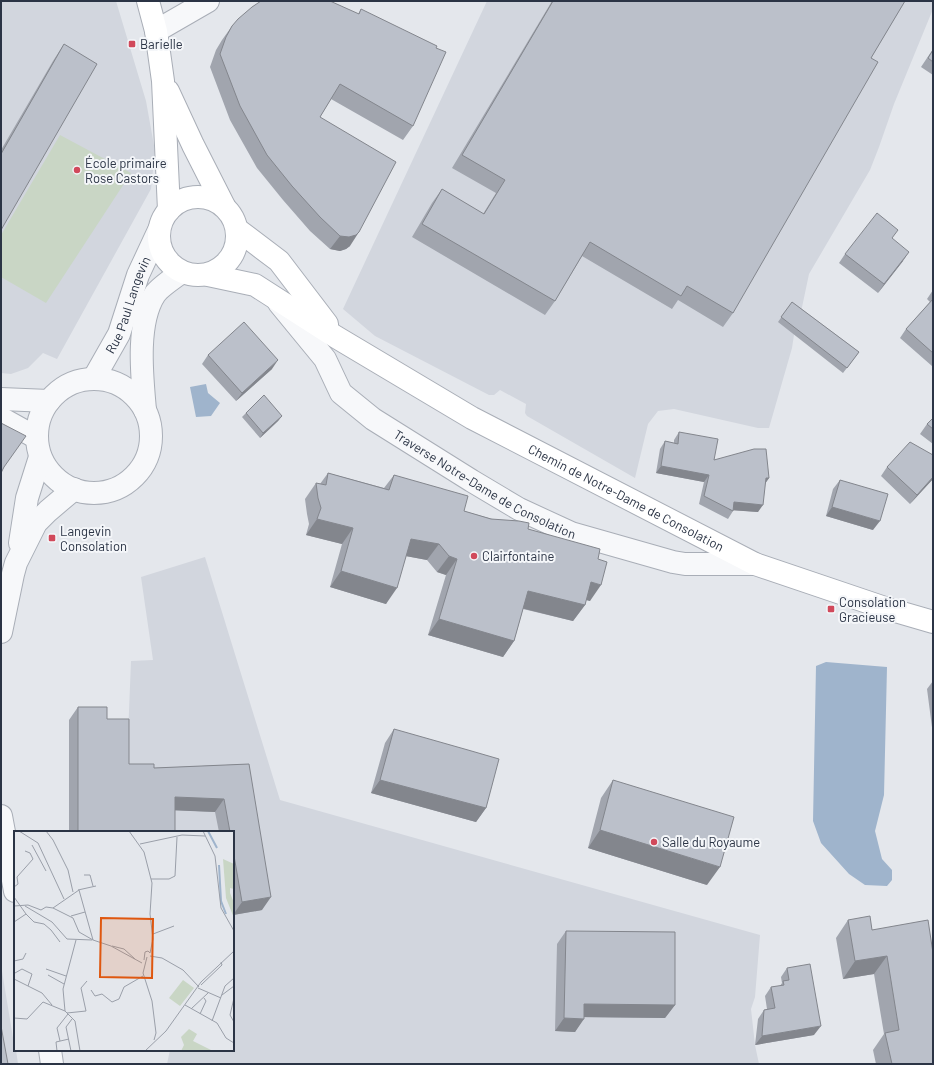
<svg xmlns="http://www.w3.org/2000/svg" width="934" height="1065" font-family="Barlow,sans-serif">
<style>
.built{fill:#d2d6de}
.green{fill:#c9d6c5}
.water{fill:#9fb4cc}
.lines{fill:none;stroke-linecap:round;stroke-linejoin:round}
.street-casing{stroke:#a9aeb7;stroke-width:24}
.secondary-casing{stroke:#a9aeb7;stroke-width:24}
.street{stroke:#f7f8fa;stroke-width:22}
.secondary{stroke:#fff;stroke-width:22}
.wall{fill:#a1a5ae}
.shaded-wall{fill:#83868d}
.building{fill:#bbc0ca;stroke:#83868d}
.poi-dot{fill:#d1495b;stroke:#f4f6f9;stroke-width:1.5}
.labels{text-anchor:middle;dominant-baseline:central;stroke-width:4;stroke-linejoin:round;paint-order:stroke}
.poi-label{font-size:13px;fill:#2b3445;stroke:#f4f6f9;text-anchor:start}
.street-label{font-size:13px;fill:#2b3445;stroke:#f4f6f9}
.inset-river{fill:none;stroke:#9fb4cc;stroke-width:2}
.inset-road{fill:none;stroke:#9a9fa9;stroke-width:1}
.view{fill:#df570f;fill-opacity:0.15;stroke:#df570f;stroke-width:2}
.inset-edge{fill:none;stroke:#2b3445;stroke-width:2}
</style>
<rect width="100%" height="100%" fill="#e4e7ec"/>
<path class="built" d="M1,1H116L146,101L155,151L151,189L57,359L43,353L28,368L11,374L1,373Z
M487,1H933V9L894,104L879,147L870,170L809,274L797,331L794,335L792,348L769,428H758L674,409L658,411L648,424L635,478L527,416L525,413L526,404L500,390L494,395H489L375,336L343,309Z
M205,557L280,800L760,935L755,997L751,1009L755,1045L759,1064H167L170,1050H233V832H107L128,736L131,661L153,660L141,577Z
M1,965L15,1050H16L18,1064H1Z"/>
<path class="green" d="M60,135L131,173L46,303L1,277V235Z"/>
<path class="water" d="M206,384L208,393L220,403L211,416L196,417L190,387Z
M826,662L887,667L884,795L875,831L882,859L892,870V880L887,886L865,885L849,874L821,843L813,821L816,666Z"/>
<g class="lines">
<defs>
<g id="street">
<path d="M156,31L208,1"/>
<path id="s1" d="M279,303L325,359L341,393L373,419L472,481L519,509L571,533L673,562L685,564H755"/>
<path id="s2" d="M94,378L119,334L138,275L159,230"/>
<circle cx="94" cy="436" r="57"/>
<path d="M1,399L49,401"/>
<path d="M145,410C142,376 136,323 155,294C160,287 175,277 182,272"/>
<path d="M1,418L37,438"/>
<path d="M20,543L27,498L40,457"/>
<path d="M1,632L13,574L16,563L36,523L48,511L74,489"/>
<path d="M1,816L15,891"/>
<path d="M50,1050L52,1064"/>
</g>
<g id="secondary">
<path d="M148,1L156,31L163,81L169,210"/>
<path d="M168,91L193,145L224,206"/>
<circle cx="198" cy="236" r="39"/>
<path d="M238,230L279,261L327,324"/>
<path id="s3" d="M208,275L255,285L336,337L472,418L755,564L885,608L933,622"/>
</g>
</defs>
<use href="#street" class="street-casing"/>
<use href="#secondary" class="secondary-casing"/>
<use href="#street" class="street"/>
<use href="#secondary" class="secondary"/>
</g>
<path class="wall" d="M552,1H905L871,58L733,313L723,327L678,300L672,309L582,256L555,301L545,315L412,237L432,203L442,189L483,214L496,193L452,168Z
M361,9L413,126L403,140L331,99L320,117L350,246L346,249L340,251L330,249L310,231L283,200L257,168L230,120L210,67L216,50L222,40L232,26L358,14Z
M64,44L1,230V150L53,61Z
M933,49V75L921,67Z
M892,238L903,261L878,293L839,263L845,254Z
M933,290V364L932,366L900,338L906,329L930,302L927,299Z
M792,302L859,352L843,373L778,322Z
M208,355L272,369L236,401L202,364Z
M246,413L282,416L278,421L260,438L242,417Z
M933,418V444L920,434L927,424Z
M679,432L714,460L769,478L765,484L758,512L733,510V511L728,519L699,504L704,482L656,473L660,449L665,441L674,443V440Z
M887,467L933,479L910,504L881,476Z
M328,473L384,488L394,475L464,511L528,529L598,559L590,601L586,600L585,605L573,621L523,609L514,641L503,657L428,635L446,575L437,572L427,560L406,556L386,604L330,587L342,544L306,535L309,524L307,514L305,499L316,483L320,484Z
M840,480L873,530L826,516L833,489Z
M933,681V735L927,689Z
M78,707L107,719L129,764L154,768L249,764L262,910L233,915V832H219L215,812L175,810V832H69V720Z
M394,729L486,808L476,822L371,793L385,743Z
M613,780L707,885L588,848L601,798Z
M848,920L872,930L933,953V1064H876L873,1050L884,1034L874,974L843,979L836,938Z
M566,931L675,1005L665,1018L584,1017L575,1032L555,1031L557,944Z
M787,968L814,1035L755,1045L758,1019L764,1010L767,1009L765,996L771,987L780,986L782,983L781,977Z"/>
<path class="shaded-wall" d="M359,232L350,246L346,249L340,251L330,249L340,236Z
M909,252L903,261L878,293L884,284Z
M278,360L272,369L236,401L242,393Z
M282,416L278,421L260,438L263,433Z
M661,466L709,475L704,482L656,473Z
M933,477V479L910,504L917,495Z
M766,478H769L764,485Z
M734,502L763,505L758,512L729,510Z
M832,507L880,521L873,530L826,516Z
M317,519L353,528L342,544L306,535Z
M411,539L439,544L427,560L400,555Z
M449,556L457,559L446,575L437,572Z
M341,571L397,588L386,604L330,587Z
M591,582L601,585L590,601L580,598Z
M528,591L585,605L573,621L517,607Z
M439,619L514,641L503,657L428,635Z
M380,780L486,808L476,822L371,793Z
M175,797L224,799L215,812L166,810Z
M600,830L720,867L707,885L588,848Z
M271,897L262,910L233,915L242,902Z
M887,956L874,974L843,979L855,961Z
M584,1004L675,1005L665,1018L575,1017Z
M564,1018L584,1019L575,1032L555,1031Z
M821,1026L814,1035L755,1045L762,1036Z"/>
<path class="building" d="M261,1H330L359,14L361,9L437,46L436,48L446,52L413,126L340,84L320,117L396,162L359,232L356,235L349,237L340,236L320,217L292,186L267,155L240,106L220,54L226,37L232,26L238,19L252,7Z
M553,1H905L871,58L878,62L733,313L687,286L681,296L590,242L555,301L422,224L442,189L484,214L505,180L462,155Z
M64,44L97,64L1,230V154Z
M933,50V62L928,58Z
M877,213L898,230L892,238L909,252L884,284L845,254Z
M933,299V353L906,329Z
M792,302L859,352L847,368L781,317Z
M244,322L278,360L242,393L208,355Z
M264,395L282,416L263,433L246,413Z
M933,418V429L927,424Z
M1,423L26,436L4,467L1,473Z
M679,432L718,439L714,460L754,449H766L769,478H766L763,505L734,502L733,511L704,496L709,475L661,466L665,441L678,444Z
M910,442L933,455V477L917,495L887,467Z
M328,473L389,490L394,475L468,496L464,511L491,519L519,521L529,523L528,529L600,549L598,559L607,562L601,585L591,582L585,605L528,591L514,641L439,619L457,559L449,556L439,544L411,539L397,588L341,571L353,528L317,519L321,508L318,498L316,483L326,485Z
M840,480L888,494L880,521L832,507Z
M78,707H107V719H129V764H154V768L249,764L271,897L242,902L233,850V832H230L224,799L175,797V832H78Z
M394,729L468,750L499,759L486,808L380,780Z
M613,780L734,817L720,867L600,830Z
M870,916L872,930L928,920L933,953V1064H892L885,1033L899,1030L887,956L855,961L848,920Z
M566,931L675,932V1005L584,1004V1019L564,1018Z
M810,964L821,1026L762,1036L764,1010L775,1008L771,987L784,985L783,981L789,980L787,968Z
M1,1026L8,1064H1Z"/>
<g class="poi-dot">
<rect x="128" y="40" width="8" height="8" rx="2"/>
<circle cx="77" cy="170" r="4"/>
<rect x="48" y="534" width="8" height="8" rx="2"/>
<circle cx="474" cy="556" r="4"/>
<rect x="827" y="605" width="8" height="8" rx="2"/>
<circle cx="654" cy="842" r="4"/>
</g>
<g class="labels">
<g class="poi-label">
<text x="140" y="44">Barielle</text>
<text x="85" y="163">École primaire<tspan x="85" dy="15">Rose Castors</tspan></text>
<text x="60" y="531">Langevin<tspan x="60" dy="15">Consolation</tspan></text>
<text x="482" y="556">Clairfontaine</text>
<text x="839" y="602">Consolation<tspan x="839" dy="15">Gracieuse</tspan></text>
<text x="662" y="842">Salle du Royaume</text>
</g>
<g class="street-label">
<text stroke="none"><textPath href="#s2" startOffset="81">Rue Paul Langevin</textPath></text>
<text stroke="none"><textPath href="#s1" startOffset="281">Traverse Notre-Dame de Consolation</textPath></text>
<text stroke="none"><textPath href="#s3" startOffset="476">Chemin de Notre-Dame de Consolation</textPath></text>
</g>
</g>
<g transform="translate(14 831)">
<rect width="220" height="220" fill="#e4e7ec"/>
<path d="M209,28L220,33V58L216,57V62L220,72V87L212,67ZM169,149L180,157L166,175L155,167ZM175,198L183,203L179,210L199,220H167L170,214L167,206Z" fill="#c9d6c5"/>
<path class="inset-river" d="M194,0L203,17M205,34L207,70L212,83"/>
<path class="inset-road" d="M5,0L24,12L50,68M32,0L39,9L54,39L59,61M115,0L130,21L138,52L136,83L139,108L136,122M189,0L201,25L207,77L220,100M126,13L168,4L191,5M18,14L32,40M70,44H76L79,55M137,48H155L161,45L163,6M0,56L4,53L3,46L19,28L16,22L11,20M64,59L82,55M65,59L79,109M0,66L12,83L0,91M0,75L14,74L27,79L32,76L39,77L59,87L65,101L79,109M11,75L38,91L53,108L78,109M39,77L65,59M12,83L20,91L30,93L37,99L46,111M57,85L71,81M139,103L160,95M79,109L97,115L128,132M98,115L110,118L121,128M136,125L148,127L169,139L185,156M133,126L129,142L138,170L142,202L140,209M130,129L131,121L134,120L136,122M0,130L9,128L12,122M32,138L52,145M1,142L8,138L18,143L14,155M34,144L50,153M0,148L28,162L38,174M187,154L208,134L207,131M184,157L207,167M77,159L81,165L88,163L98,171L105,168L110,156L129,145M208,164L220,155M220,167L216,184L220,191M171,174L203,192L212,207L220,212M177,178L194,162M51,180L49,158L62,109M53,182L72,180L67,157L73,150M186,183L192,170L190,167M0,187L13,188L29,171L51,180L61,190L66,220M198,190L211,155L220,147M46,210L43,197L54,183M43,220L42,211L55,208M57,220L52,196L58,188M131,220L152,200L187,151L220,120"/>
<path class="view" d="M87,87L139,88L138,147L86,146Z"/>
<rect width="220" height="220" class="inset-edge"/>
</g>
<rect width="934" height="1065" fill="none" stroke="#2b3445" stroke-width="4"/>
</svg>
